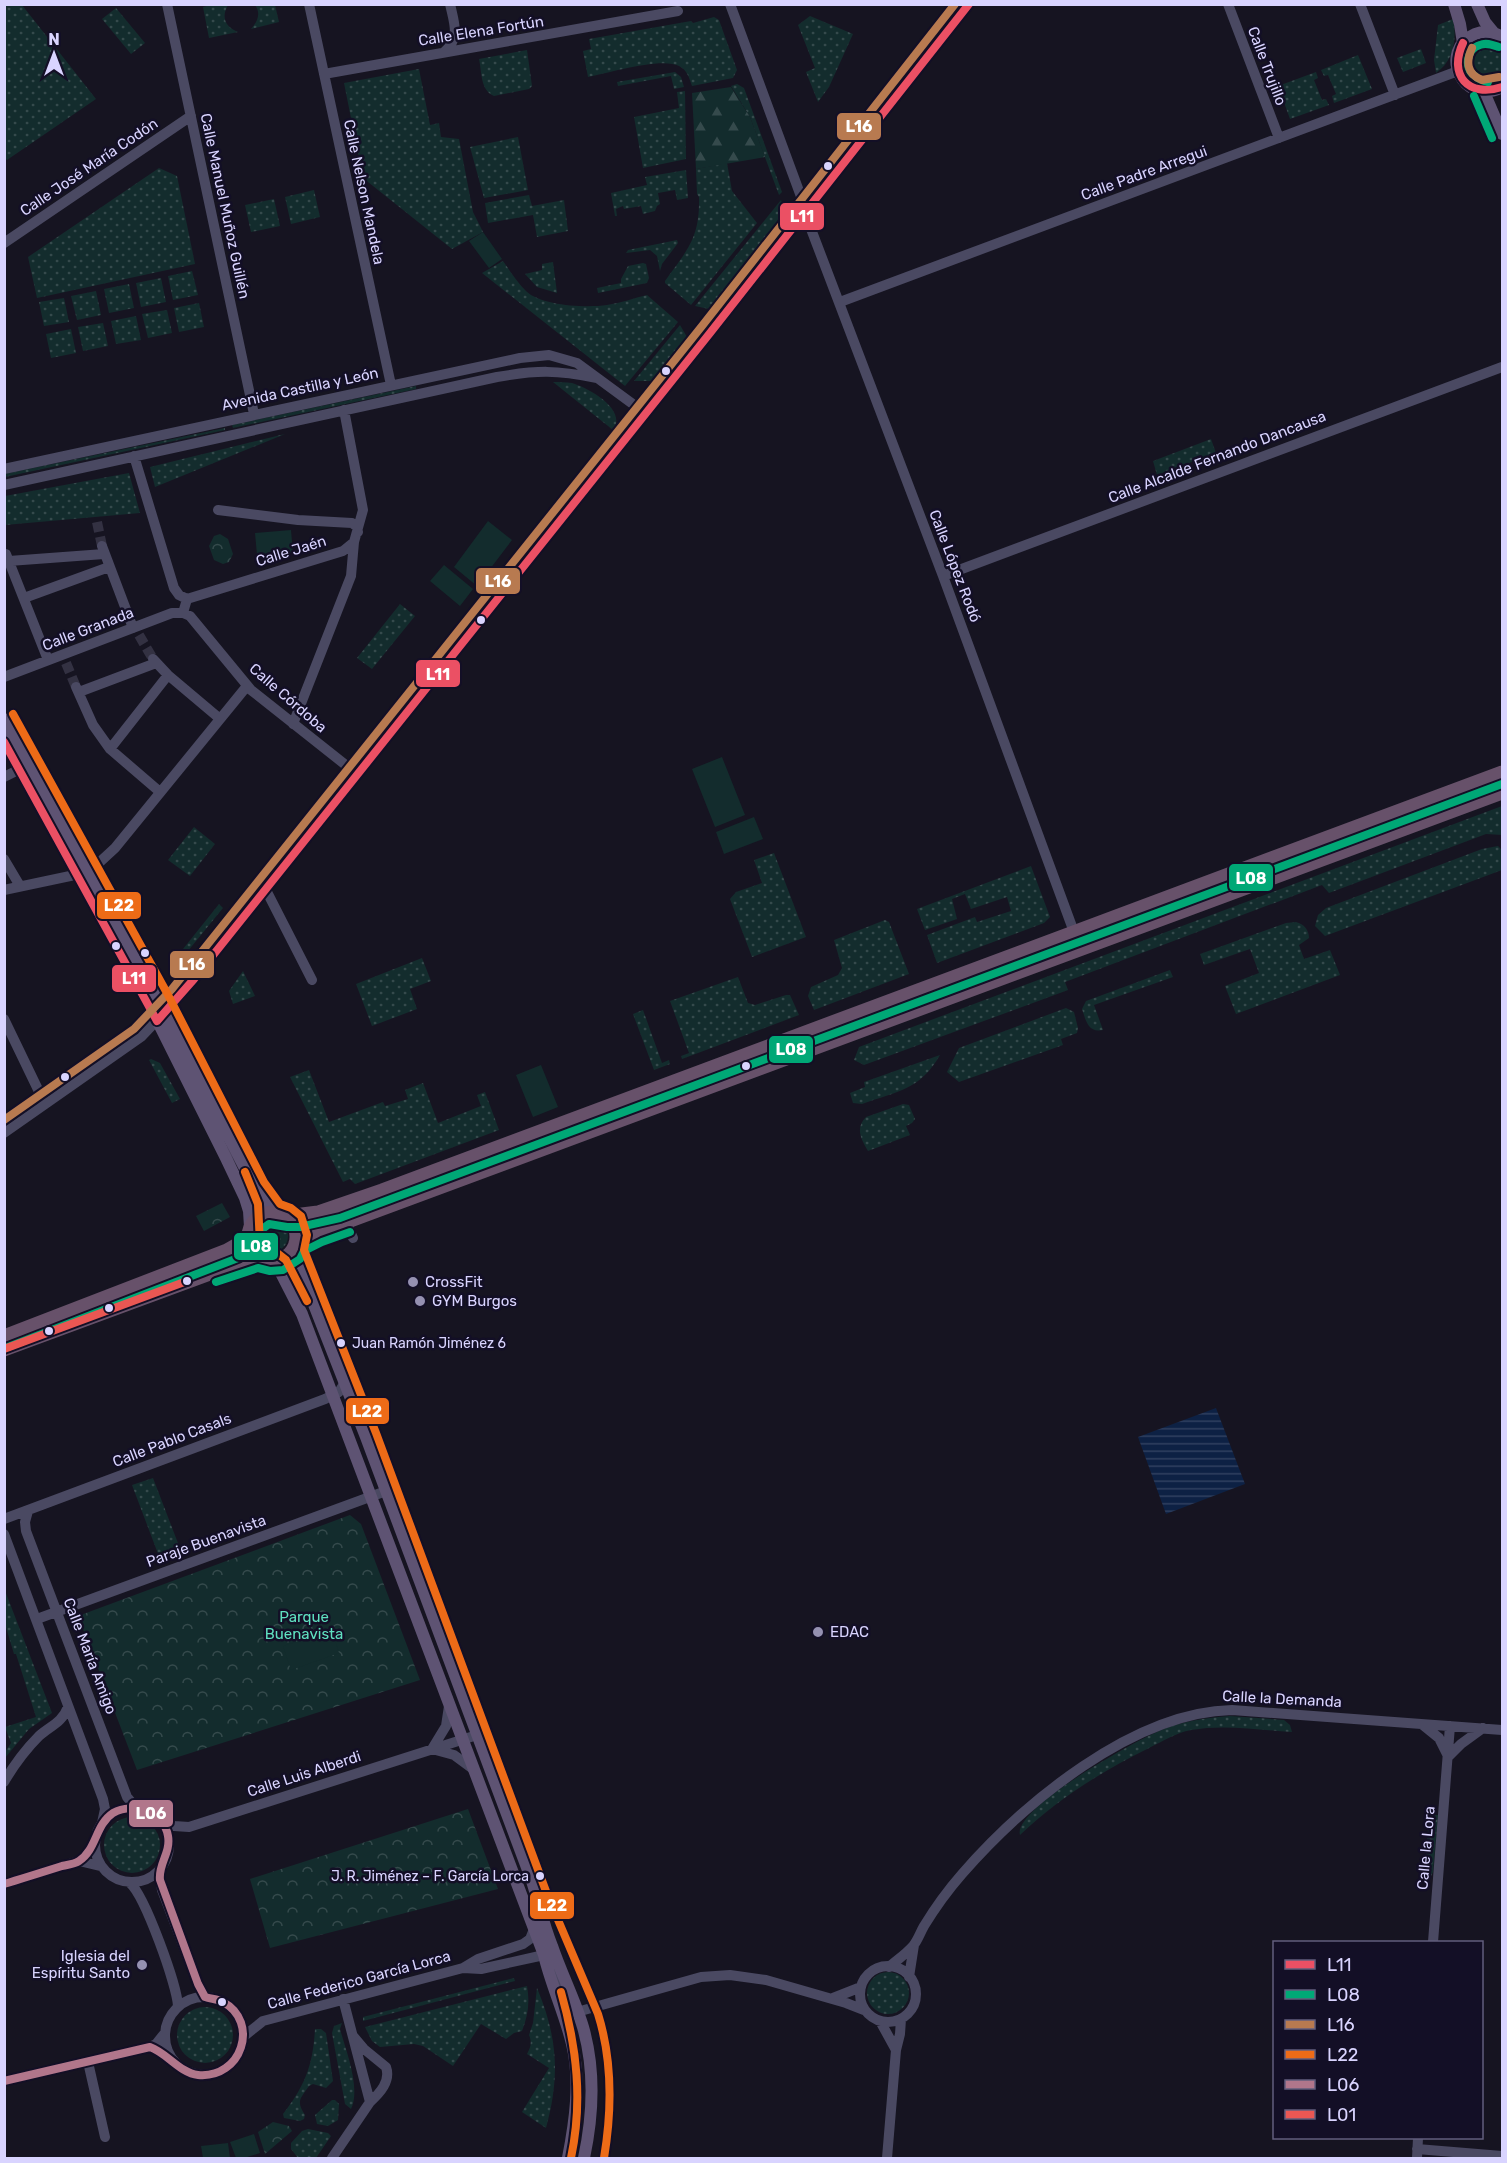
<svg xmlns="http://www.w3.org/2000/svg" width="1507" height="2163" font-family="Rubik,sans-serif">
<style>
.grass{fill:url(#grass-dots)}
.forest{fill:url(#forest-firs)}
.park{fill:url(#park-crowns)}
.pitch{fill:#132c2d}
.water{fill:url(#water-rules)}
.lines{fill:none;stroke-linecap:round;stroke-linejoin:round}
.minor-tunnel{stroke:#333142;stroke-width:10;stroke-dasharray:10 5;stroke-linecap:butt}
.minor{stroke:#4a4962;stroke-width:10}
.major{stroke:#5e5373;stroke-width:12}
.highway{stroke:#67516a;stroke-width:15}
.bus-1-casing{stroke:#130f26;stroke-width:12}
.bus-2-casing{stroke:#130f26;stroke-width:12}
.bus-3-casing{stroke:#130f26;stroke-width:12}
.bus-4-casing{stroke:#130f26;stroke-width:12}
.bus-5-casing{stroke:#130f26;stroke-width:12}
.bus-6-casing{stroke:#130f26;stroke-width:12}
.bus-1{stroke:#eb5064;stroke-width:8}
.bus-2{stroke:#00a876;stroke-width:8}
.bus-3{stroke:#b87a50;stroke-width:8}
.bus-4{stroke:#ed6b17;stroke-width:8}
.bus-5{stroke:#b1768b;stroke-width:8}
.bus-6{stroke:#ea5753;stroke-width:8}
.bus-dot{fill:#d9d4ff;stroke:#130f26;stroke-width:2}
.poi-dot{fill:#9591b1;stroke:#130f26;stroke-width:2}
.labels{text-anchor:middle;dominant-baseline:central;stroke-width:5;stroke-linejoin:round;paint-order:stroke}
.bus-label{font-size:14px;fill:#d9d4ff;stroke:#130f26;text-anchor:start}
.street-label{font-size:15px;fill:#d9d4ff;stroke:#130f26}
.poi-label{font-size:15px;fill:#d9d4ff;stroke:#130f26;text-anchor:start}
.park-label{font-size:15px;fill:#5fe0c0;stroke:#130f26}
.line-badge{stroke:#130f26;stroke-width:2}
.badge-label{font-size:16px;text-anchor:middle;font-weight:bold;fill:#fff}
</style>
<defs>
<pattern id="grass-dots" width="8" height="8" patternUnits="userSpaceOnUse" patternTransform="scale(1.5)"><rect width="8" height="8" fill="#132c2d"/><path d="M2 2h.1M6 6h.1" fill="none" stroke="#354a4c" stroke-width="1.8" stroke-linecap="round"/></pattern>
<pattern id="forest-firs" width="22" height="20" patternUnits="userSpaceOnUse" patternTransform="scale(1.5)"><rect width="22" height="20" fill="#132c2d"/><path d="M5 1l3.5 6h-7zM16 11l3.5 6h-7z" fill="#354a4c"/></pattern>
<pattern id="park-crowns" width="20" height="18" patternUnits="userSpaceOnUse" patternTransform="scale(1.5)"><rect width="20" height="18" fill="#132c2d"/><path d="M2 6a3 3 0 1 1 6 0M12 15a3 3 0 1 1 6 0" fill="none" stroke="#354a4c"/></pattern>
<pattern id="water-rules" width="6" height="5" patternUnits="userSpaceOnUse" patternTransform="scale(1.5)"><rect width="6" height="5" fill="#0d2144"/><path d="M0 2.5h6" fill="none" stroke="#304060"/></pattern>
</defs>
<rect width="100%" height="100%" fill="#161421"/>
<path class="grass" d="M5,4L22,5L96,99L7,160L4,157Z
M214,4L228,5C221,17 225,27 238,32L209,38L203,7Z
M255,5H275L279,22L251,29C258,21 261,13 255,5Z
M116,8L145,43L131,54L102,19Z
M810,16L853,34L829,87L818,102L806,72L815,68L798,25Z
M714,17L719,20L737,70L733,78L692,86C689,77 687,70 679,66C661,57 609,73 588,77L583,51L591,49L589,39L691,21L693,23Z
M1453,19C1457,38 1454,61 1436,73L1434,60L1438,25Z
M1465 61a20 20 0 1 1 40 0a20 20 0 1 1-40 0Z
M1421,49L1426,63L1403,72L1397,58Z
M527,50L532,86L529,89L494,96C480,90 482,72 479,59Z
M1358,55L1372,89L1334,103L1332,96L1336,94L1328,75L1324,76L1321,70Z
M419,69L430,125L439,123L441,137L459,139L473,212L483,232L452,249L363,178L344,83Z
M675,72L681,77L684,87L674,89L671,76L618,86L617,82Z
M1316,72L1318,78L1314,80L1322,100L1326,99L1329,105L1290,119L1278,86Z
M737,84L744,88L782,192L779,195L750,117L731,86Z
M685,91L686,159L643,168L634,117L679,108L677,92Z
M518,137L528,190L484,198L470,147Z
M727,163L732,191L757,223L691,305L665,283V281C688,249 700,238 699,197L697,194L696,169Z
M159,168L177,176L195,264L37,298L28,257Z
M686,170L688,198L677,200L675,190L658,193L660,204L657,206L655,211L643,214L641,206L624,209L623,206L616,209L617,216H615L611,193L647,185L645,177Z
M314,190L320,217L291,224L285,197Z
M529,195L532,206L564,200L568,231L537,237L533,215L488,223L485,203Z
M274,199L280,226L251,232L245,205Z
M781,200L785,211L783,217L709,309L695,306Z
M677,240L678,243L662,264L660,271L657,256L650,250L626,253L628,250Z
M503,261C510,271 517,282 526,291C541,306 586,308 607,305C621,303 634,298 647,295L678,322L625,386L482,273Z
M553,262L557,293L537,287L525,274L542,270V264Z
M643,263L646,264L649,278L647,283L598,293L597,288L621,283V279L628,266Z
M192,271L198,295L173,300L168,276Z
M161,278L166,302L141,307L136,283Z
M129,284L134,308L109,313L104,289Z
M96,291L101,315L77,320L71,296Z
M64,298L69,322L44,326L39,302Z
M199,303L204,327L179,332L174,308Z
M167,310L172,333L148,338L142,314Z
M136,316L141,340L116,344L111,321Z
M103,323L108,346L83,351L78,327Z
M680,325L687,337L651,381H634Z
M71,329L76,353L51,358L46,334Z
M553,382C559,382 566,382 572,383C589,388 628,410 613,430Z
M416,386V389L233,428L232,425Z
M225,428V430L5,477L4,474Z
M285,434L155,487L150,467Z
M1211,439L1216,453L1157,475L1153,461Z
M129,473L140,513L5,525V496Z
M400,604L415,616L372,669L357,658Z
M1502,779V785L1112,931L1111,925Z
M1502,806V835L1486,834L1329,893L1322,885L1065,982L1068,990L1060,993L875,1061L864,1065L854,1060L859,1047Z
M194,827L215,844L190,876L168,860Z
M1498,846L1502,850V870L1325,936L1315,926L1318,915L1326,908L1482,849Z
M774,853L806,937L752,957L730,899L736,892L762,883L754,860Z
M1031,866L1050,917L1044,923L937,963L927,935L975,917L977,922L1011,911L1007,897L971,909L965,894L952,899L957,919L925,930L917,909Z
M219,904L223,908L183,957L179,954Z
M885,920L889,922L909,974L814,1010L808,996L811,987L838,975L842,968L834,940Z
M1296,922C1304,924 1309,930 1309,938L1299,945L1304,959L1330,950L1340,975L1236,1014L1225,986L1259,973L1250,949L1204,965L1200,954L1286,923Z
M422,958L431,981L410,989L417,1009L372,1026L356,984Z
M1170,970L1173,977L1094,1005L1103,1030C1088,1033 1086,1021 1082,1009L1086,1001Z
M243,971L255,996L233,1004L229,991Z
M738,977L748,1003L755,1005L786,995H790L799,1015L682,1059L681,1056L689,1053L670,1001Z
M1066,1008L1074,1012L1078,1028L1077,1033L1061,1039L1063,1045L959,1082L947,1072L959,1048Z
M643,1010L662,1063L669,1060L670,1064L654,1070L633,1014Z
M940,1055C920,1090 898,1091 862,1104L853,1103L850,1093L865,1087L864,1082Z
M151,1059L160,1063L180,1099L172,1103L149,1060Z
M727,1068L728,1070L671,1096L335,1220L333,1215Z
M309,1070L329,1122L383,1102L385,1106L408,1099L405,1090L423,1083L438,1123L481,1106L477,1095L485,1092L499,1130L355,1184L350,1179L343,1182L290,1077Z
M903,1104L909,1105L915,1119L912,1123L906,1126L910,1135L868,1151C861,1139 855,1128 866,1117Z
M256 1236a16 16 0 1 1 32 0a16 16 0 1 1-32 0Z
M153,1478L181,1551L160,1559L132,1485Z
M4,1588L52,1713L29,1729L5,1758V1752L11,1743L5,1727L36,1717L16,1654H14L5,1624Z
M1230,1716L1284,1720L1290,1725L1292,1732C1259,1730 1224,1724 1191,1730C1176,1733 1163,1741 1149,1748C1102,1771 1058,1799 1020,1835C1012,1809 1135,1741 1159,1731C1182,1721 1205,1718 1230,1716Z
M1429,1815H1438L1433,1872L1430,1878L1424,1879Z
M104 1845a28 28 0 1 1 56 0a28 28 0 1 1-56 0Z
M867 1993a21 21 0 1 1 42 0a21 21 0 1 1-42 0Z
M514,1978L515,1981L363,2021V2017Z
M527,1986C530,2003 528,2016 522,2031L514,2033L506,2039L481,2024L453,2066L423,2046L414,2044L380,2047L372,2041L365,2027Z
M537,1988C558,2038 560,2077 546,2128L522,2112L549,2068L527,2054C531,2047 532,2042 529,2035L533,2023Z
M177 2035a28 28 0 1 1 56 0a28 28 0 1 1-56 0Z
M342,2023L340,2029C346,2051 361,2088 351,2109L345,2104L332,2033L334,2026Z
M315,2029H321L326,2033L333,2081L326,2088L313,2084L309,2086C300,2099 296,2101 305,2115L304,2119L300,2121L284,2118L283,2114C305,2086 313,2065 315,2029Z
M332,2100H335L339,2104L338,2120L328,2126L317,2124L315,2115Z
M308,2129L328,2133L331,2136L316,2158H298L291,2149V2143L302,2131Z"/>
<path class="forest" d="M731,87L750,117L765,157L696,169L692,93Z"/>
<path class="park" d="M220,534L228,539L233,554L229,562L223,564L214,560L209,546L214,536Z
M222,1203L230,1217L204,1231L196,1216Z
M350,1515L361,1524L420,1680L137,1770L78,1616Z
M468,1809L498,1889L270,1948L250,1879Z
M273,2122L289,2126L292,2131L265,2154L258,2132Z"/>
<path class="pitch" d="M483,232L502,259L489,268L469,241Z
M488,521L512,540L477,586L454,567Z
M291,530L293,553L257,555L255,533Z
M444,565L473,589L460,606L430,581Z
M722,757L745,815L715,827L692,769Z
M754,817L763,839L724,854L716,832Z
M541,1065L558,1107L533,1117L516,1075Z
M332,1630L339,1653L291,1670L283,1646Z
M254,2134L260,2153L244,2158H236L230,2142Z
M228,2143L230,2158H203L201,2146Z"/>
<path class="water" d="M1216,1408L1245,1484L1166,1514L1138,1437Z"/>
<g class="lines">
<path class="minor-tunnel" d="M97,522L102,546
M139,635L153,659
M66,663L76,687"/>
<path class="minor" d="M167,4L254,414
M309,4L391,385
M730,4L806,210L811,229L943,576L1074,932L1072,942L1054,951
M1228,4L1279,138
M1360,4L1395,95
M444,52C461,38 454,23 450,4
M324,74L678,11
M4,243L191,116
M840,302L1458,71
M134,456L174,588L179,595L187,599
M4,469L520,358L549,355L577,363L645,413
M4,485L497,377C538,370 556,370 597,378
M218,510L298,520L352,523L356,526L358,532
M102,546L133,628
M6,554L48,660
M9,561L104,554
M943,576L1502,367
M24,598L109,567
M183,613L187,599L343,551L354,542L363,510L344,410
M153,659L168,675L219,718
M4,677L172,613H183L190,616L251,690L357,774
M76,687L93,725L110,749L160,792
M79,692L156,663
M293,724L351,576L354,542
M110,749L168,675
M4,777L20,769
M4,859L20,886
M265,888L312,980
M4,890L89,872L115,848L247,686
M4,1019L45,1104
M4,1133L141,1037L180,996L710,333L969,4
M349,1229L353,1238
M28,1511L25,1522L26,1531L127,1797L136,1808
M4,1519L325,1399L339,1392L345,1382
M4,1534L103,1799L105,1809L102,1823
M37,1619L386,1491
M1423,1725L1439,1738L1447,1754
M432,1749L446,1726L449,1706
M432,1749L454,1755L473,1769
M1448,1757L1461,1744L1483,1728
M4,1782C14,1765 25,1750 39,1736C50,1726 62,1723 68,1707
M95 1845a37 37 0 1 1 74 0a37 37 0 1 1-74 0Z
M161,1821L174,1826L189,1827L477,1735
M159,1871L162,1890L198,1984L205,1997
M130,1883C145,1896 177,1985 178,2006
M4,1884L79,1861L100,1866
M1433,1942L1450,1726
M860 1994a28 28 0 1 1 56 0a28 28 0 1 1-56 0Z
M889,1967C897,1960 906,1954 913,1946C918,1940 920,1933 924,1926C935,1908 948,1890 962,1874C1024,1803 1133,1712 1232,1710L1502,1730
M463,1968L481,1969L544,1955C558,1970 559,2006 577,2012
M909,1977L914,1945
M165 2036a39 39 0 1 1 78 0a39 39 0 1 1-78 0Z
M833,1998L861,1987
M343,1999L370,2102
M577,2012L701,1977L730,1975L766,1980L846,2003L864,2010
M880,2021L896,2050
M243,2037L263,2021L463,1968L478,1959L523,1944L530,1939L534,1929
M88,2062L105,2137
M4,2081L150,2047L156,2044L164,2034
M1417,2149L1502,2156
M332,2158L370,2102C380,2093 391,2081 386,2067L364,2049L353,2036
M887,2158L896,2050L900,2034L901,2019
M1417,2158L1418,2138"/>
<path class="major" d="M1454,4L1460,24L1463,43
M1477,4L1485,22L1494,33
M1502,37C1494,32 1485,30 1475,34C1437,50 1463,108 1502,87
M1484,92L1502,134
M4,719L158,998L255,1188L274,1213
M4,741L145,996L226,1158L245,1198L249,1211L250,1227
M293,1251L366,1437L532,1881C539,1903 543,1924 552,1946C561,1973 575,2000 583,2027C595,2069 593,2116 584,2158
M271,1261L279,1269L302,1314L544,1955C551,1985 565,2014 572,2044C581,2081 575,2122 568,2158"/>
<path class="highway" d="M249 1237a24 24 0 1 1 48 0a24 24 0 1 1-48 0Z
M286,1217L318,1213L382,1191L1502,773
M296,1243L318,1232L1502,792
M4,1337L227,1251L248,1239
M4,1349L218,1270L258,1257"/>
<defs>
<path id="bus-1" d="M1463,43C1448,75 1468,98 1502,87
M4,742L157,1021L194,979L710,333L969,4"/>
<path id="bus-2" d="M1488,82C1484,81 1478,79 1475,76C1463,68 1467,49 1480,45C1486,42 1493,45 1499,47
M1474,96L1492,138
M216,1282L258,1268L270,1271L283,1270L300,1259L304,1251L322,1242L350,1232
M8,1347L238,1258L256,1246L261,1230L269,1224L287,1227H300L340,1218L1502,784"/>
<path id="bus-3" d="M1472,48C1466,61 1466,74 1482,80L1499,77
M4,1120L134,1029L172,989L702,326L955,4"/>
<path id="bus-4" d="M13,714L167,993L264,1182L280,1204L291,1208L301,1216L307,1235L304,1250L376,1433L547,1894L598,2014C613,2062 612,2110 604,2158
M245,1172L258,1204L260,1244L277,1253L286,1260L307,1301
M561,1992C577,2048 583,2101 571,2158"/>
<path id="bus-5" d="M4,1884C24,1878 43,1872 62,1866C67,1865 75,1864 79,1861C97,1849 95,1825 113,1813C133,1802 164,1812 168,1836C171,1853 158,1864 160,1880L198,1984L205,1997C211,1999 218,1999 223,2002C260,2022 242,2079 198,2075C180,2073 167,2053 150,2047L4,2081"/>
<path id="bus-6" d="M4,1349L187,1281"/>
</defs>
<use href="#bus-1" class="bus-1-casing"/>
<use href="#bus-2" class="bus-2-casing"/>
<use href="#bus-3" class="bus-3-casing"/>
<use href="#bus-4" class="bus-4-casing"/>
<use href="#bus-5" class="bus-5-casing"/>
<use href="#bus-6" class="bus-6-casing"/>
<use href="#bus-1" class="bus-1"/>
<use href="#bus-2" class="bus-2"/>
<use href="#bus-3" class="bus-3"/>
<use href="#bus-4" class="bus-4"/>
<use href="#bus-5" class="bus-5"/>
<use href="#bus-6" class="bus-6"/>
</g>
<g class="bus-dot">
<circle cx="828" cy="166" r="5"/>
<circle cx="666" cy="371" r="5"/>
<circle cx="481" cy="620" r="5"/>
<circle cx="116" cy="946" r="5"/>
<circle cx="145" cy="953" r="5"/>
<circle cx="746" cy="1066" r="5"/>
<circle cx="65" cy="1077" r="5"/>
<circle cx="187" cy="1281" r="5"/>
<circle cx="109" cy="1308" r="5"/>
<circle cx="49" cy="1331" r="5"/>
<circle cx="341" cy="1343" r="5"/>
<circle cx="540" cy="1876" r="5"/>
<circle cx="222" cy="2002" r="5"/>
</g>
<g class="poi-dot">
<circle cx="413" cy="1282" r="6"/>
<circle cx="420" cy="1301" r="6"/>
<circle cx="818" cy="1632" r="6"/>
<circle cx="142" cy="1965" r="6"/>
</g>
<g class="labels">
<g class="bus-label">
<text x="352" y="1343">Juan Ramón Jiménez 6</text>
<text x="529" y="1876" text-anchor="end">J. R. Jiménez – F. García Lorca</text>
</g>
<g class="street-label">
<text transform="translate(481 31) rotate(-9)">Calle Elena Fortún</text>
<text transform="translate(1267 66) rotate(69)">Calle Trujillo</text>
<text transform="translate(89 167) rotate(-34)">Calle José María Codón</text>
<text transform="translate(1144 173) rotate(-20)">Calle Padre Arregui</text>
<text transform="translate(364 192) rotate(78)">Calle Nelson Mandela</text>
<text transform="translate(225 206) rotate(78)">Calle Manuel Muñoz Guillén</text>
<text transform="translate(300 389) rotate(-12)">Avenida Castilla y León</text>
<text transform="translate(1217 457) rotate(-21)">Calle Alcalde Fernando Dancausa</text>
<text transform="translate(291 551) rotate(-17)">Calle Jaén</text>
<text transform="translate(955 566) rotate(69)">Calle López Rodó</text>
<text transform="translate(88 629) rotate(-21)">Calle Granada</text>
<text transform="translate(288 698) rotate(41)">Calle Córdoba</text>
<text transform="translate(172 1440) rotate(-21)">Calle Pablo Casals</text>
<text transform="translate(206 1541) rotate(-20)">Paraje Buenavista</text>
<text transform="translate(90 1656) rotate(69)">Calle María Amigo</text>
<text transform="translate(1282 1699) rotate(3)">Calle la Demanda</text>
<text transform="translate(304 1774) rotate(-18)">Calle Luis Alberdi</text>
<text transform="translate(1426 1848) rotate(-85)">Calle la Lora</text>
<text transform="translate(359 1980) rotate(-15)">Calle Federico García Lorca</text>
</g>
<g class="poi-label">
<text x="425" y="1282">CrossFit</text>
<text x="432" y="1301">GYM Burgos</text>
<text x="830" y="1632">EDAC</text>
<text x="130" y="1956" text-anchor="end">Iglesia del<tspan x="130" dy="17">Espíritu Santo</tspan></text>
</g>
<g class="park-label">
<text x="304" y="1617">Parque<tspan x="304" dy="17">Buenavista</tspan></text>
</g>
</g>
<g class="line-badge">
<rect x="836" y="112" width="46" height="29" rx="6" fill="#b87a50"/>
<rect x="779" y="202" width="46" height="29" rx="6" fill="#eb5064"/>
<rect x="475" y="567" width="46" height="28" rx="6" fill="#b87a50"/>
<rect x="415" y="659" width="46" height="29" rx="6" fill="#eb5064"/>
<rect x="1228" y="863" width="46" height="29" rx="6" fill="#00a876"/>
<rect x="96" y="891" width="46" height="29" rx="6" fill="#ed6b17"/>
<rect x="169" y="950" width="46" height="29" rx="6" fill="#b87a50"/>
<rect x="111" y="964" width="46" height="29" rx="6" fill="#eb5064"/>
<rect x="768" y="1035" width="46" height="29" rx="6" fill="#00a876"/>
<rect x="233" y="1232" width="46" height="29" rx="6" fill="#00a876"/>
<rect x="345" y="1397" width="45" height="28" rx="6" fill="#ed6b17"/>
<rect x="128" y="1799" width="46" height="29" rx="6" fill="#b1768b"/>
<rect x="529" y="1891" width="46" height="29" rx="6" fill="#ed6b17"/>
</g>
<g class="badge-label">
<text x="859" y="132">L16</text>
<text x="802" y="222">L11</text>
<text x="498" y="587">L16</text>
<text x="438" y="680">L11</text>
<text x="1251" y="884">L08</text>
<text x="119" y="911">L22</text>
<text x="192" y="970">L16</text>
<text x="134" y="984">L11</text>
<text x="791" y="1055">L08</text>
<text x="256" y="1252">L08</text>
<text x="367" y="1417">L22</text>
<text x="151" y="1819">L06</text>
<text x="552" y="1911">L22</text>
</g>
<rect width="1507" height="2163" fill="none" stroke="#d9d4ff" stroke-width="12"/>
<rect x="1273" y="1941" width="210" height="198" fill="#130f26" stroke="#625e7d" stroke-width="1.5"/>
<rect x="1285" y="1960" width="30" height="9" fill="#eb5064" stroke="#625e7d" stroke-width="1.5"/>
<text x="1327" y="1971" font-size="18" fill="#d9d4ff">L11</text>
<rect x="1285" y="1990" width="30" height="9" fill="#00a876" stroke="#625e7d" stroke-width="1.5"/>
<text x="1327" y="2001" font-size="18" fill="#d9d4ff">L08</text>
<rect x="1285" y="2020" width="30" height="9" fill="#b87a50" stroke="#625e7d" stroke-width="1.5"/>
<text x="1327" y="2031" font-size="18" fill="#d9d4ff">L16</text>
<rect x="1285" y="2050" width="30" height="9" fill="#ed6b17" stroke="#625e7d" stroke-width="1.5"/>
<text x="1327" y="2061" font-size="18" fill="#d9d4ff">L22</text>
<rect x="1285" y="2080" width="30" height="9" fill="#b1768b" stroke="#625e7d" stroke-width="1.5"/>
<text x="1327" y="2091" font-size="18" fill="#d9d4ff">L06</text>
<rect x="1285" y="2110" width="30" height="9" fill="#ea5753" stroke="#625e7d" stroke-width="1.5"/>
<text x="1327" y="2121" font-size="18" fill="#d9d4ff">L01</text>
<g transform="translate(54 54)" stroke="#130f26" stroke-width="4.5" paint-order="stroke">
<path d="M0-4.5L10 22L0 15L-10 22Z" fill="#d9d4ff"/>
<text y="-9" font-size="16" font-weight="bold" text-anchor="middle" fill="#d9d4ff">N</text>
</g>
</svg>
